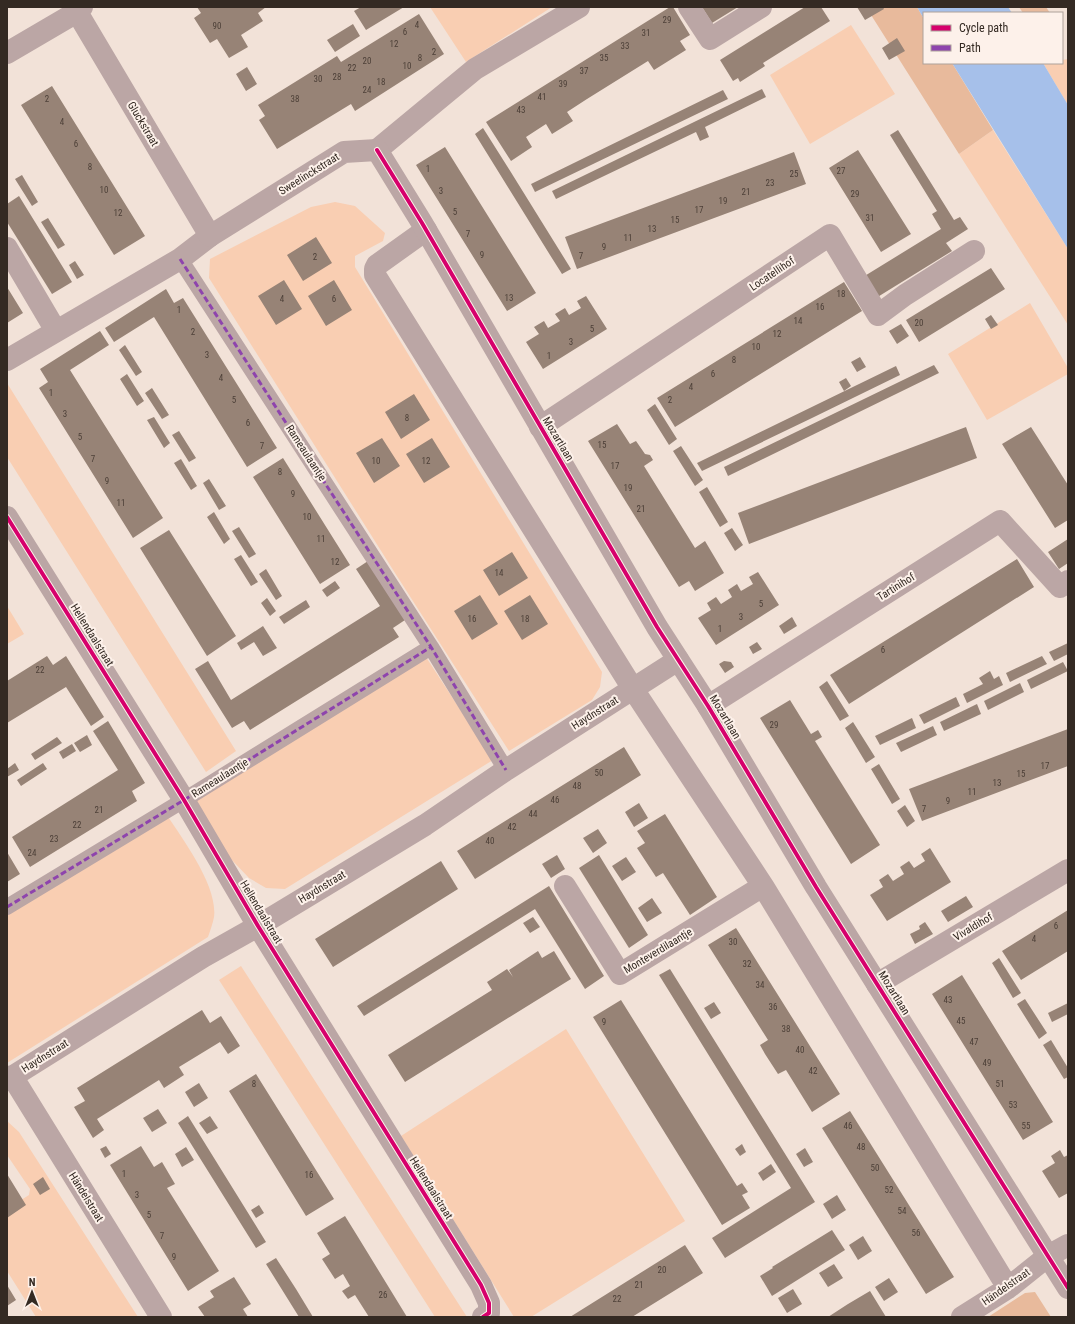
<svg xmlns="http://www.w3.org/2000/svg" width="1075" height="1324" font-family="'Roboto Condensed',sans-serif">
<style>
.green{fill:#f9ceb2}
.forest{fill:#e8ba9c}
.water{fill:#a6c0ea}
.building{fill:#978376}
.lines{fill:none;stroke-linecap:round;stroke-linejoin:round}
.pedestrian{stroke:#bba6a5;stroke-width:16}
.minor{stroke:#bba6a5;stroke-width:22}
.tertiary{stroke:#bba6a5;stroke-width:22}
.quiet{stroke:#8e44ad;stroke-width:3;stroke-dasharray:6 3;stroke-linecap:butt}
.cycleway-casing{stroke:#fdf1ea;stroke-width:6}
.cycleway{stroke:#d6006c;stroke-width:4}
.labels{text-anchor:middle;dominant-baseline:central;stroke-width:4;stroke-linejoin:round;paint-order:stroke}
.number-label{font-size:9px;fill:#4d4038}
.street-label{font-size:11px;fill:#342a23;stroke:#fdf1ea}
</style>
<rect width="100%" height="100%" fill="#f2e2d8"/>
<path class="green" d="M430,7H552L466,62Z
M851,25L895,94L810,144L770,75Z
M1068,59V105L1043,63H1062V60Z
M993,130L1068,249V325L959,154Z
M335,202L355,206L385,233L383,241L355,256V267L602,672L600,687L592,700L509,751L395,573L209,278L210,259L311,207Z
M1030,303L1068,368V374L987,420L948,354Z
M7,383L236,751L206,772L7,457Z
M7,606L24,634L7,644Z
M424,654L493,760L285,889L266,888L249,878L229,857L192,800Z
M167,815C183,840 218,886 214,917C213,923 210,931 208,937L7,1063V915Z
M241,966L467,1317H435L219,980Z
M566,1029L685,1221L531,1317H514L401,1136Z
M7,1121L19,1132L138,1317H36L7,1271V1209L29,1195L30,1189L7,1155Z"/>
<path class="forest" d="M866,7H917L924,19V63H952L993,130L959,154Z
M1019,7H1046L1050,13H1023Z
M1035,1292L1051,1317H988L1025,1293Z"/>
<path class="water" d="M917,7H1008L1012,13H924V19Z
M952,63H1043L1068,105V249Z"/>
<path class="building" d="M197,7H266L258,13L263,21L241,35L248,47L229,58L217,39L210,43L194,18L201,13Z
M361,7H404L366,30L354,11Z
M670,7H673L690,35L680,41L686,50L654,70L648,61L587,99L567,112L573,121L552,134L546,124L526,137L532,147L511,161L486,122Z
M702,7H738L712,23Z
M805,7H821L830,21L763,63L765,66L740,82L738,78L733,81L720,60Z
M857,7H883L884,9L865,20Z
M419,14L444,54L355,111L351,104L277,149L259,120L265,116L258,105L337,56L341,62Z
M353,24L360,36L335,52L327,40Z
M897,38L905,51L889,60L882,48Z
M247,67L257,84L246,91L236,74Z
M52,86L145,236L114,255L21,105Z
M762,89L766,97L705,127L709,137L700,141L696,132L556,199L552,191Z
M723,90L728,99L535,192L531,184Z
M483,128L507,166L571,269L562,274L550,255L475,134Z
M898,130L954,220L960,217L968,229L946,243L952,251L876,298L863,277L941,229L932,214L937,211L890,135Z
M445,147L536,293L507,311L416,165Z
M858,150L911,234L881,252L829,168Z
M794,152L806,184L577,269L565,237Z
M22,175L38,202L32,206L15,179Z
M19,196L72,282L52,294L7,222V204Z
M48,218L65,245L58,249L41,222Z
M316,237L332,263L303,281L287,255Z
M75,261L84,275L77,279L69,265Z
M991,268L1005,289L919,342L906,320Z
M284,280L302,309L276,325L258,296Z
M334,280L352,310L326,326L308,296Z
M844,282L862,311L675,427L657,398Z
M7,287L23,313L7,323Z
M166,289L174,303L183,298L277,448L247,467L154,317L114,342L105,328Z
M586,296L607,329L543,369L526,342L539,334L534,327L544,321L548,328L560,321L555,314L565,308L569,315L581,308L577,301Z
M991,315L998,325L991,329L985,319Z
M901,324L909,336L897,344L889,331Z
M100,331L109,345L70,370L163,518L133,538L39,388L48,382L40,369Z
M125,345L142,372L136,376L119,350Z
M860,357L866,367L857,372L851,362Z
M934,365L939,373L728,476L724,467Z
M896,366L900,375L812,418L702,471L697,463Z
M127,374L144,401L137,406L120,379Z
M846,378L851,386L844,391L839,382Z
M152,388L169,415L162,419L145,393Z
M414,394L430,420L401,439L385,412Z
M655,404L677,439L669,445L647,410Z
M154,417L170,443L164,448L147,420Z
M617,424L630,444L636,441L645,454L650,455L653,460L644,466L695,548L705,541L724,573L695,591L689,581L679,587L588,441Z
M966,427L977,458L749,544L738,513Z
M1031,427L1068,485V520L1055,528L1002,444Z
M179,431L196,458L189,462L172,435Z
M382,438L400,466L374,483L356,453Z
M432,438L450,467L424,483L406,454Z
M681,446L703,480L695,486L673,451Z
M283,458L350,565L320,584L253,477Z
M181,459L197,486L191,490L174,463Z
M209,479L226,506L219,510L203,483Z
M707,487L728,522L720,527L699,492Z
M214,512L230,539L224,544L207,517Z
M239,527L256,554L249,558L232,531Z
M732,528L743,545L735,551L724,533Z
M169,530L236,636L207,656L140,548Z
M1068,539V563L1059,569L1048,552Z
M512,552L528,578L499,596L483,570Z
M241,555L258,582L251,586L234,559Z
M1017,559L1034,587L849,704L830,675Z
M368,561L405,620L393,628L399,637L250,730L244,721L232,728L195,669L208,661L231,700L337,633L380,606L356,569Z
M266,569L282,596L276,600L259,574Z
M758,572L779,605L716,645L698,618L711,610L707,603L716,597L721,604L732,597L728,590L737,584L741,591L753,584L749,577Z
M335,581L340,588L327,597L322,590Z
M480,595L498,624L472,640L454,611Z
M530,595L548,624L522,640L504,611Z
M267,598L276,611L270,616L261,603Z
M306,600L310,607L284,624L279,617Z
M792,617L797,626L784,634L779,626Z
M263,626L277,648L263,656L254,642L241,650L237,643Z
M757,642L762,649L753,654L749,647Z
M1068,643V654L1054,661L1049,652Z
M47,656L53,665L66,656L104,717L91,726L66,687L7,723V681Z
M1042,656L1047,664L1010,682L1006,673Z
M724,661L731,662L734,667L725,673L719,664Z
M1063,662L1068,671L1031,689L1027,680Z
M990,671L994,679L999,676L1003,685L967,703L963,694L983,684L979,678Z
M827,681L849,716L840,721L819,687Z
M1020,683L1024,692L988,710L984,701Z
M956,697L960,706L924,724L919,715Z
M790,700L811,734L818,730L822,737L815,741L880,845L851,864L760,718Z
M977,704L981,714L944,731L940,722Z
M912,718L916,728L880,745L875,736Z
M108,721L145,783L132,791L137,801L30,867L12,837L118,770L93,731Z
M853,722L875,757L866,763L845,728Z
M933,726L937,735L901,752L896,743Z
M1068,729V766L922,821L909,789Z
M87,735L92,745L80,752L74,743Z
M57,737L62,743L35,760L31,754Z
M72,744L76,751L63,759L59,752Z
M624,747L641,775L475,879L457,851Z
M15,763L19,770L7,777V769Z
M43,763L47,769L21,786L17,780Z
M879,764L900,799L892,804L871,769Z
M639,803L648,818L634,827L625,812Z
M905,805L915,821L907,827L897,811Z
M665,814L717,897L690,915L663,873L656,877L637,848L645,843L637,831Z
M598,829L607,843L593,853L583,838Z
M930,848L951,882L887,921L870,895L883,887L879,880L888,874L893,881L904,874L900,867L909,861L914,868L925,861L921,854Z
M7,852L20,874L7,882Z
M557,855L565,869L551,878L542,864Z
M599,855L648,935L629,948L579,868Z
M626,857L636,872L622,881L612,866Z
M441,861L458,889L333,967L315,939Z
M549,886L604,976L585,989L535,909L364,1016L357,1006Z
M966,896L973,907L948,922L941,911Z
M652,898L662,913L647,922L638,908Z
M1068,910V951L1021,980L1002,951Z
M533,917L540,927L530,933L523,923Z
M925,922L933,934L915,944L910,934L920,929L919,926Z
M736,928L840,1094L812,1112L786,1070L778,1074L765,1054L760,1045L768,1040L708,945Z
M538,951L542,958L554,951L571,979L405,1082L388,1055L492,990L487,982L507,969L513,977L509,970Z
M999,958L1021,993L1013,998L992,963Z
M670,969L815,1202L725,1258L712,1238L791,1188L659,975Z
M962,975L1053,1122L1023,1140L932,994Z
M1025,999L1047,1033L1039,1039L1017,1004Z
M621,1000L737,1186L742,1183L748,1192L742,1195L750,1208L722,1225L593,1017Z
M714,1002L721,1013L711,1019L704,1008Z
M1068,1003V1014L1052,1022L1048,1013Z
M202,1010L210,1023L221,1016L240,1046L228,1054L220,1042L179,1067L184,1075L164,1088L159,1080L97,1119L104,1130L93,1138L74,1107L85,1101L77,1088Z
M1051,1040L1068,1068V1077L1064,1079L1043,1045Z
M256,1074L334,1199L306,1216L229,1091Z
M199,1083L208,1098L194,1107L185,1092Z
M158,1109L167,1123L152,1132L143,1118Z
M850,1111L954,1277L926,1294L822,1128Z
M188,1116L266,1242L256,1248L178,1123Z
M210,1116L218,1128L207,1134L199,1123Z
M742,1144L746,1152L740,1156L735,1149Z
M106,1146L111,1154L105,1158L100,1149Z
M141,1146L154,1167L162,1162L175,1184L167,1188L219,1271L188,1291L110,1165Z
M186,1147L194,1160L182,1167L175,1154Z
M805,1148L813,1162L804,1167L796,1154Z
M1060,1150L1064,1157L1068,1155V1193L1059,1198L1042,1171L1055,1163L1051,1156Z
M771,1164L776,1172L763,1181L758,1173Z
M7,1174L26,1205L7,1218Z
M43,1177L50,1189L40,1195L33,1184Z
M837,1195L846,1210L832,1219L823,1204Z
M259,1205L264,1213L256,1218L251,1210Z
M345,1216L358,1237L407,1317H369L355,1295L348,1299L342,1291L350,1286L343,1274L335,1279L322,1259L330,1254L317,1233Z
M832,1230L845,1250L772,1296L760,1276L773,1268L772,1267Z
M863,1236L872,1251L858,1260L849,1245Z
M685,1245L703,1273L661,1299L632,1317H570Z
M276,1258L296,1289L313,1317H299L266,1264Z
M834,1264L843,1278L828,1287L819,1273Z
M234,1277L251,1304L243,1309L248,1317H205L198,1307L214,1297L210,1291Z
M889,1278L898,1292L884,1301L875,1287Z
M7,1285L16,1300L7,1306Z
M793,1289L802,1304L787,1313L778,1298Z
M870,1291L886,1317H828L848,1304Z"/>
<g class="lines">
<path class="pedestrian" d="M180,259L431,647
M7,907L184,800L431,647L506,770"/>
<path class="minor" d="M689,7L710,39L761,7
M377,150L475,69L579,7
M426,230L377,265L375,269V275L633,689L763,886L1008,1288
M7,248L56,331
M7,360L180,259L210,236
M540,427L830,235L878,315L905,295L974,251
M7,517L184,800L258,926L481,1285L489,1303V1313L483,1317
M708,706L1000,521L1060,587L1068,581
M565,886L620,974L763,886
M877,984L1068,870
M12,1076L161,1317
M7,1080L203,957L258,926L425,825L506,770L678,660
M962,1317L1008,1288L1048,1256L1068,1245"/>
<path class="tertiary" d="M77,12L210,236L344,152L377,150L422,223L657,627L708,706L816,887L1068,1288
M7,53L77,12L82,7"/>
<path class="quiet" d="M180,259L431,647
M7,907L184,800L431,647L506,770"/>
<defs>
<path id="cycleway" d="M377,150L422,223L657,627L708,706L816,887L1068,1288
M7,517L184,800L258,926L481,1285L489,1303V1313L483,1317"/>
</defs>
<use href="#cycleway" class="cycleway-casing"/>
<use href="#cycleway" class="cycleway"/>
</g>
<g class="labels">
<g class="number-label">
<text x="667" y="20">29</text>
<text x="417" y="25">4</text>
<text x="217" y="26">90</text>
<text x="405" y="32">6</text>
<text x="646" y="33">31</text>
<text x="394" y="44">12</text>
<text x="625" y="46">33</text>
<text x="434" y="52">2</text>
<text x="420" y="58">8</text>
<text x="604" y="58">35</text>
<text x="367" y="61">20</text>
<text x="407" y="66">10</text>
<text x="352" y="68">22</text>
<text x="584" y="71">37</text>
<text x="337" y="77">28</text>
<text x="318" y="79">30</text>
<text x="381" y="82">18</text>
<text x="563" y="84">39</text>
<text x="367" y="90">24</text>
<text x="542" y="97">41</text>
<text x="47" y="99">2</text>
<text x="295" y="99">38</text>
<text x="521" y="110">43</text>
<text x="62" y="122">4</text>
<text x="76" y="144">6</text>
<text x="90" y="167">8</text>
<text x="428" y="169">1</text>
<text x="841" y="171">27</text>
<text x="794" y="174">25</text>
<text x="770" y="183">23</text>
<text x="104" y="190">10</text>
<text x="441" y="191">3</text>
<text x="746" y="192">21</text>
<text x="855" y="194">29</text>
<text x="723" y="201">19</text>
<text x="699" y="210">17</text>
<text x="455" y="212">5</text>
<text x="118" y="213">12</text>
<text x="870" y="218">31</text>
<text x="675" y="220">15</text>
<text x="652" y="229">13</text>
<text x="468" y="234">7</text>
<text x="628" y="238">11</text>
<text x="604" y="247">9</text>
<text x="482" y="255">9</text>
<text x="581" y="256">7</text>
<text x="315" y="257">2</text>
<text x="841" y="294">18</text>
<text x="509" y="298">13</text>
<text x="282" y="299">4</text>
<text x="334" y="299">6</text>
<text x="820" y="307">16</text>
<text x="179" y="310">1</text>
<text x="798" y="321">14</text>
<text x="919" y="323">20</text>
<text x="592" y="329">5</text>
<text x="193" y="332">2</text>
<text x="777" y="334">12</text>
<text x="571" y="342">3</text>
<text x="756" y="347">10</text>
<text x="207" y="355">3</text>
<text x="549" y="356">1</text>
<text x="734" y="360">8</text>
<text x="713" y="374">6</text>
<text x="221" y="378">4</text>
<text x="691" y="387">4</text>
<text x="51" y="393">1</text>
<text x="234" y="400">5</text>
<text x="670" y="400">2</text>
<text x="65" y="414">3</text>
<text x="407" y="418">8</text>
<text x="248" y="423">6</text>
<text x="80" y="437">5</text>
<text x="602" y="445">15</text>
<text x="262" y="446">7</text>
<text x="93" y="459">7</text>
<text x="376" y="461">10</text>
<text x="426" y="461">12</text>
<text x="615" y="466">17</text>
<text x="280" y="472">8</text>
<text x="107" y="481">9</text>
<text x="628" y="488">19</text>
<text x="293" y="494">9</text>
<text x="121" y="503">11</text>
<text x="641" y="509">21</text>
<text x="307" y="517">10</text>
<text x="321" y="539">11</text>
<text x="335" y="562">12</text>
<text x="499" y="573">14</text>
<text x="761" y="604">5</text>
<text x="741" y="617">3</text>
<text x="472" y="619">16</text>
<text x="525" y="619">18</text>
<text x="720" y="629">1</text>
<text x="883" y="650">6</text>
<text x="40" y="670">22</text>
<text x="774" y="725">29</text>
<text x="1045" y="766">17</text>
<text x="599" y="773">50</text>
<text x="1021" y="774">15</text>
<text x="997" y="783">13</text>
<text x="577" y="786">48</text>
<text x="972" y="792">11</text>
<text x="555" y="800">46</text>
<text x="948" y="801">9</text>
<text x="924" y="809">7</text>
<text x="99" y="810">21</text>
<text x="533" y="814">44</text>
<text x="77" y="825">22</text>
<text x="512" y="827">42</text>
<text x="54" y="839">23</text>
<text x="490" y="841">40</text>
<text x="32" y="853">24</text>
<text x="1056" y="926">6</text>
<text x="1034" y="939">4</text>
<text x="733" y="942">30</text>
<text x="747" y="964">32</text>
<text x="760" y="985">34</text>
<text x="948" y="1000">43</text>
<text x="773" y="1007">36</text>
<text x="961" y="1021">45</text>
<text x="604" y="1022">9</text>
<text x="786" y="1029">38</text>
<text x="974" y="1042">47</text>
<text x="800" y="1050">40</text>
<text x="987" y="1063">49</text>
<text x="813" y="1071">42</text>
<text x="254" y="1084">8</text>
<text x="1000" y="1084">51</text>
<text x="1013" y="1105">53</text>
<text x="848" y="1126">46</text>
<text x="1026" y="1126">55</text>
<text x="861" y="1147">48</text>
<text x="875" y="1168">50</text>
<text x="124" y="1174">1</text>
<text x="309" y="1175">16</text>
<text x="889" y="1190">52</text>
<text x="137" y="1195">3</text>
<text x="902" y="1211">54</text>
<text x="149" y="1215">5</text>
<text x="916" y="1233">56</text>
<text x="162" y="1236">7</text>
<text x="174" y="1257">9</text>
<text x="662" y="1270">20</text>
<text x="639" y="1285">21</text>
<text x="383" y="1295">26</text>
<text x="617" y="1299">22</text>
</g>
<g class="street-label">
<text transform="translate(143 124) rotate(59)">Gluckstraat</text>
<text transform="translate(309 174) rotate(-32)">Sweelinckstraat</text>
<text transform="translate(772 274) rotate(-34)">Locatellihof</text>
<text transform="translate(558 439) rotate(59)">Mozartlaan</text>
<text transform="translate(306 453) rotate(57)">Rameaulaantje</text>
<text transform="translate(896 587) rotate(-32)">Tartinihof</text>
<text transform="translate(92 635) rotate(58)">Hellendaalstraat</text>
<text transform="translate(595 713) rotate(-32)">Haydnstraat</text>
<text transform="translate(725 717) rotate(59)">Mozartlaan</text>
<text transform="translate(220 778) rotate(-32)">Rameaulaantje</text>
<text transform="translate(322 887) rotate(-31)">Haydnstraat</text>
<text transform="translate(261 912) rotate(59)">Hellendaalstraat</text>
<text transform="translate(973 927) rotate(-31)">Vivaldihof</text>
<text transform="translate(658 951) rotate(-31)">Monteverdilaantje</text>
<text transform="translate(894 993) rotate(58)">Mozartlaan</text>
<text transform="translate(45 1056) rotate(-32)">Haydnstraat</text>
<text transform="translate(431 1188) rotate(58)">Hellendaalstraat</text>
<text transform="translate(86 1197) rotate(58)">Händelstraat</text>
<text transform="translate(1006 1287) rotate(-35)">Händelstraat</text>
</g>
</g>
<rect width="1075" height="1324" fill="none" stroke="#342a23" stroke-width="16"/>
<rect x="923" y="12" width="140" height="52" fill="#fdf1ea" stroke="#ada19a"/>
<rect x="931" y="25" width="20" height="6" fill="#d6006c" stroke="#ada19a"/>
<text x="959" y="32" font-size="12" fill="#342a23">Cycle path</text>
<rect x="931" y="45" width="20" height="6" fill="#8e44ad" stroke="#ada19a"/>
<text x="959" y="52" font-size="12" fill="#342a23">Path</text>
<g transform="translate(32 1292)" stroke="#fdf1ea" stroke-width="3" paint-order="stroke">
<path d="M0-3L7 15L0 10L-7 15Z" fill="#342a23"/>
<text y="-6" font-size="11" font-weight="bold" text-anchor="middle" fill="#342a23">N</text>
</g>
</svg>
